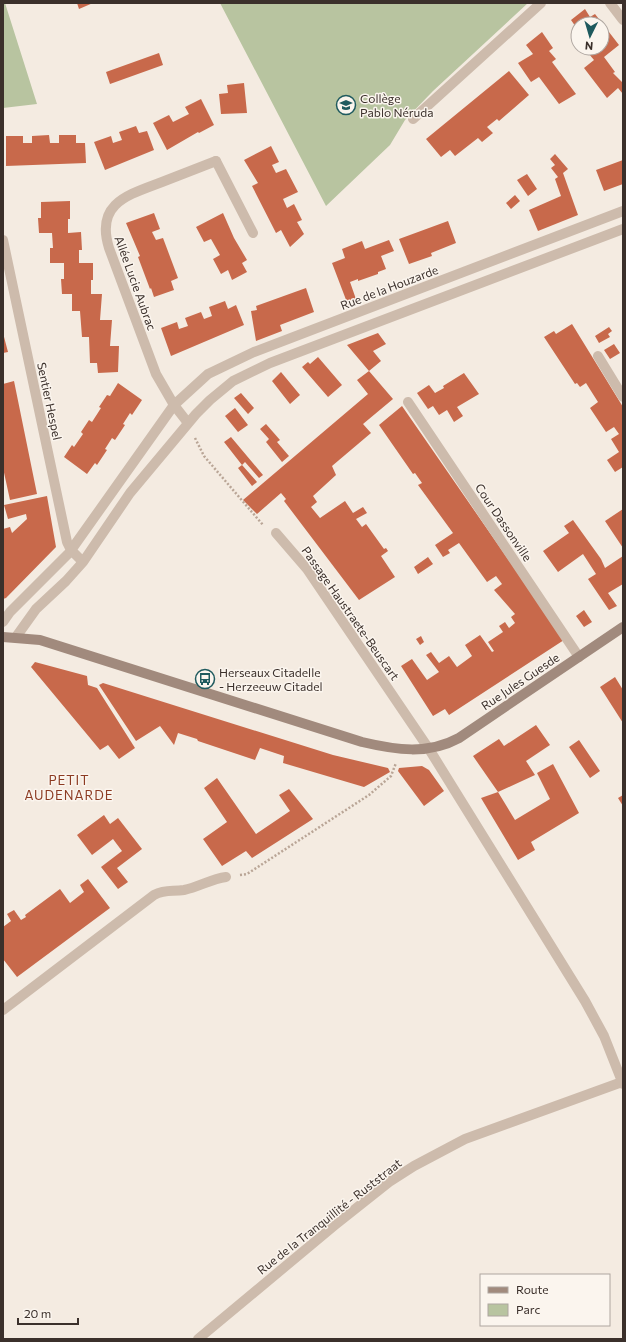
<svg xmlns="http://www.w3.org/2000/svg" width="626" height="1342" font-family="Commissioner,sans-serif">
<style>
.green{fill:#b8c4a0}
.building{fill:#c8694b}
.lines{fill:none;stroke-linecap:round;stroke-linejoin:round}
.path{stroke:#b9a596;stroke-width:2.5;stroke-dasharray:2 2;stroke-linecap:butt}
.service{stroke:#cdbbac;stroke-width:10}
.minor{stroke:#cdbbac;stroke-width:10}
.tertiary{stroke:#cdbbac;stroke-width:10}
.secondary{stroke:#a18a7d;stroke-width:10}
.labels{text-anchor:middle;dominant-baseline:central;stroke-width:3;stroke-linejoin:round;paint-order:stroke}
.poi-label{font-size:12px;fill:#3b302b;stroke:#fbf5ee;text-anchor:start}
.street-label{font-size:12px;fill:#3b302b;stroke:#fbf5ee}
.neighbourhood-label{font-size:13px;letter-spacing:1px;fill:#8c3b22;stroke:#fbf5ee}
</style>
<rect width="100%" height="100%" fill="#f4ebe1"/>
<path class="green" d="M3,3H5L37,104L3,108Z
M220,3H528L433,91L405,120L390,145L326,206Z"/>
<path class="building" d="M77,3H93L79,9Z
M585,9L590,17L595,14L619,45L604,57L615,72L613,73L623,83V94L618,88L607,98L584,68L594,60L584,48H602V24H578V30L571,20Z
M542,32L553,48L549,51L556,59L552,62L576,94L559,104L539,77L531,82L518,63L533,54L526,45Z
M159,53L163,65L110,84L106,72Z
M509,71L529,95L499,121L497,119L487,127L493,133L482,142L478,138L455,156L450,150L441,157L426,139Z
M244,83L247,113L221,114L219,94L228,93L227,85Z
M201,99L214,125L199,133L198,132L167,150L153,123L169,115L173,122L189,114L185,107Z
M136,126L139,133L147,131L154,150L105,170L94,142L111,136L113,143L122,140L119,132Z
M49,135L50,143H59V135H76V143H85L86,163L6,166V136H23V143H32V136Z
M271,146L279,162L272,165L276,173L286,169L298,192L283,199L287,208L294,204L302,220L297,222L304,234L290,247L281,230L276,233L252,186L258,183L244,160Z
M555,154L568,169L563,173L578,215L538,231L529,210L561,196L555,179L558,177L551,168L555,165L550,159Z
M623,160V184L604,191L596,170Z
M527,174L537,189L528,196L517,180Z
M515,195L520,201L511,209L506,203Z
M70,201V219H68V233L81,232L82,250H79V263H93V280H91V294H102L100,320H112L110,346H119L118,372L98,373L97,363H90L89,337H82L80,311H72V294H62L61,279H64V263H50V248H53L52,233H39L38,218H41V202Z
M154,213L160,229L152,232L156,240L163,238L178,278L171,281L174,290L154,297L151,288L150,289L138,257L140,256L126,223Z
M223,213L234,238L247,260L242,263L247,272L232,280L228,270L221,274L213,259L220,255L211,239L204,242L196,227Z
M448,221L456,243L431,253L432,256L409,264L399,239Z
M389,240L394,251L381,256L386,269L378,272V274L358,281V279L350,282L357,302L348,305L332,263L345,258L342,249L362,241L365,249Z
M306,288L314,312L280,325L282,331L256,341L251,311L257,310L256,306Z
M225,301L228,309L236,305L244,325L171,356L161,328L177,322L179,329L188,326L185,318L201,312L204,319L212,316L209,307Z
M572,324L623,407V467L615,472L607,460L619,452L611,439L619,434L614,427L606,432L590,408L598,402L591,391L586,383L580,387L577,383L575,384L544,337L554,331L556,334Z
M609,327L612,331L608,334L610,337L599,343L595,336Z
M3,333L8,352L3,353Z
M378,333L386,344L373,351L381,361L369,371L393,399L363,424L371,433L332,466L336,475L313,496L317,502L311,507L320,518L345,501L353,513L363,507L367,513L356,519L362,527L366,524L384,549L386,548L388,551L381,556L395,577L359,600L284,501L286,499L281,493L257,514L243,500L368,394L357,380L369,371L347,345Z
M614,344L620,353L610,359L604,350Z
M318,357L342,385L328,397L302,367L308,362L310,364Z
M281,372L300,395L290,404L272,381Z
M464,373L479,394L457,407L463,416L454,422L447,410L439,415L433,406L428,409L417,393L429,385L435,393L444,388L443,386Z
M14,381L37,494L10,500L3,468V384Z
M118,383L142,400L132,415L130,413L123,424L125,425L115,440L112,438L105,449L107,450L97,465L95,463L87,474L64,457L72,445L74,447L83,434L81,432L89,420L92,422L101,408L99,407L107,395L110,396Z
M241,393L254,408L248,414L234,398Z
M402,406L564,640L449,715L445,709L433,716L401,666L412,659L427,680L439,672L426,655L431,652L439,663L449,656L457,667L472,656L465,645L480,635L492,652L494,651L488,642L503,632L499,626L505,622L509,628L515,623L511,617L515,614L494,590L502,584L496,576L487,582L459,543L448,550L450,553L443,557L435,545L453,533L418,485L422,483L415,473L413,474L379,425Z
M235,408L248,425L238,432L225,416Z
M266,424L280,440L277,442L289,456L282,462L266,442L269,439L260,429Z
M231,437L263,475L259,478L245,462L242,465L224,442Z
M242,465L257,482L252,486L238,468Z
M47,496L56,547L6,598L3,599V554H4L3,529L10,527L12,533L27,519L26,514L8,519L4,505Z
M623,509L622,530L623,548L605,521Z
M573,520L601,559L605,568L623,556V584L608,593L617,606L609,610L588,579L596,574L583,554L558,572L543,551L569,533L564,526Z
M428,557L433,564L418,574L414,567Z
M584,610L592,622L584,627L576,616Z
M421,636L424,642L420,645L416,639Z
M35,662L87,676L88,685L97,688L135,748L119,759L108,745L100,750L31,667Z
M615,677L623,690V723L600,687Z
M103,683L333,755L388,768L390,772L364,787L283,763L284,756L260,748L255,760L198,741L197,739L178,733L174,745L160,726L136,741L99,685Z
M536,725L550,745L526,761L535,775L498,792L473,756L499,739L504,746Z
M579,740L600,771L590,778L569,747Z
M553,764L579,813L531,842L535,850L518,860L481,798L498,792L515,820L550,799L537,773Z
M422,766L429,770L444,791L424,806L398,771L399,768Z
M217,778L256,834L290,811L279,795L289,789L313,819L252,858L246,851L222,866L203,839L227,822L204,788Z
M623,795V806L618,798Z
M104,815L110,824L118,818L142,849L117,868L128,882L118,889L101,867L122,851L113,839L92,855L77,835Z
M88,879L110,908L17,977L3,959V927L11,921L7,914L14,910L21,920L26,917L25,915L60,889L70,903L84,892L80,885Z"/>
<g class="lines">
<path class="path" d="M195,438L204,456L263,525
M240,875L247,874L369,795L391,776L396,763"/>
<path class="service" d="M216,161L253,233"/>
<path class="minor" d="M413,119L541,3
M3,240L67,542L71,550L83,562
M598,356L623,397
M408,402L579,657
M188,423L174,405L156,374L109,248C95,203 128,195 162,182C180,175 198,168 216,161
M276,533L307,569L429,749L585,1001L604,1036L623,1084
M3,622L10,612L69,553L174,405L208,374L254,352L623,211
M16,637L36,609L66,581L83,562L130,493L196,414L210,400L233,381L270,363L623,229
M3,1010L154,895C166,889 172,892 184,890C199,887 211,879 226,877
M198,1339L335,1225L389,1182L414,1166L465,1139L622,1082"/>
<path class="tertiary" d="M610,3L623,20"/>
<path class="secondary" d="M3,637L40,640L362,742C396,750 428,755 459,738L623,627"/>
</g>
<defs>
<symbol id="school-ring" viewBox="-11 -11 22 22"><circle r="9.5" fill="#fbf5ee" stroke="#1f5a5e" stroke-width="1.5"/><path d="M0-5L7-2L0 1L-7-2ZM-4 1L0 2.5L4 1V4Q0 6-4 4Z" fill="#1f5a5e"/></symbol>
<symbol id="bus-ring" viewBox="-11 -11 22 22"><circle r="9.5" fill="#fbf5ee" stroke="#1f5a5e" stroke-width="1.5"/><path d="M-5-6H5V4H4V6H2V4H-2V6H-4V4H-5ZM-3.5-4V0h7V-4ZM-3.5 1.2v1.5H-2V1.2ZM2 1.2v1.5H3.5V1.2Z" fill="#1f5a5e"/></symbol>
</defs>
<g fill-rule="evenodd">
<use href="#school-ring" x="335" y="94" width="22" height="22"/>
<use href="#bus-ring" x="194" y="668" width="22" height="22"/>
</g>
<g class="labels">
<g class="poi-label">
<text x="360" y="98">Collège<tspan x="360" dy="14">Pablo Néruda</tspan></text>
<text x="219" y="672">Herseaux Citadelle<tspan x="219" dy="14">- Herzeeuw Citadel</tspan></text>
</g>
<g class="street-label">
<text transform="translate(136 283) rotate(70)">Allée Lucie Aubrac</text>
<text transform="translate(389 287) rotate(-21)">Rue de la Houzarde</text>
<text transform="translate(50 401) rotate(78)">Sentier Hespel</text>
<text transform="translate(504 522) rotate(56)">Cour Dassonville</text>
<text transform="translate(351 613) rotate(55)">Passage Haustraete-Beuscart</text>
<text transform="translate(520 681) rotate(-34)">Rue Jules Guesde</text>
<text transform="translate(329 1216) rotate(-38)">Rue de la Tranquillité - Ruststraat</text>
</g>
<g class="neighbourhood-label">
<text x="69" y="780">PETIT<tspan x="69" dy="15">AUDENARDE</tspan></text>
</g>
</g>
<rect width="626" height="1342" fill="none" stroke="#3b302b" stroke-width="8"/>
<rect x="480" y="1274" width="130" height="52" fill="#fbf5ee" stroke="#aea6a0"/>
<rect x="488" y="1287" width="20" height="6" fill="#a18a7d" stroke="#aea6a0"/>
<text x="516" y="1294" font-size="12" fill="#3b302b">Route</text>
<rect x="488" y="1304" width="20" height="12" fill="#b8c4a0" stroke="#aea6a0"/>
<text x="516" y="1314" font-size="12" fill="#3b302b">Parc</text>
<g transform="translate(590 36) rotate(185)"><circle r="19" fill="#fbf5ee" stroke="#aea6a0"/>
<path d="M0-3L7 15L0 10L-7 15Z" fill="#1f5a5e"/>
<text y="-6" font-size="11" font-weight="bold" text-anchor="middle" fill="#3b302b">N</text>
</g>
<path d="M18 1318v6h60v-6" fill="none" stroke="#3b302b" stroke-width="2"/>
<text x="24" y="1318" font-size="12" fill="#3b302b" stroke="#fbf5ee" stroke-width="3" paint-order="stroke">20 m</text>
</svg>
